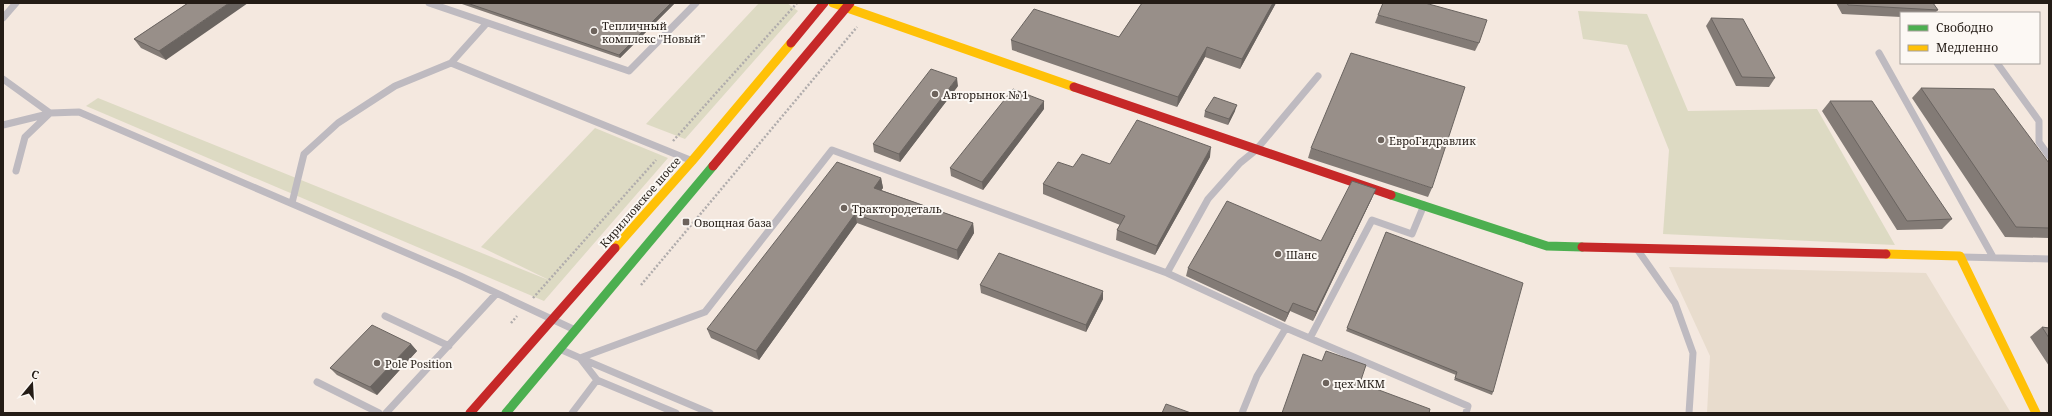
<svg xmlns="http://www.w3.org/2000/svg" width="2052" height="416" font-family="'Noto Serif',serif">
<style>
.industrial{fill:#e8dccd}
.green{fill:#dddac3}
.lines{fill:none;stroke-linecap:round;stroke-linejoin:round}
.path{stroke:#b0acac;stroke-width:2.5;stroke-dasharray:2 2;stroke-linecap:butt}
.lane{stroke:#bebac0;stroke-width:7}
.fast{stroke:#4caf50;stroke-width:9}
.slow{stroke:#ffc107;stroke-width:9}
.jam{stroke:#c62828;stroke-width:9}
.wall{fill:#837b76}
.shaded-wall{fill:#6a6460}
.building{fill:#988f89;stroke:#6a6460}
.poi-dot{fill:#6d635c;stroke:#fcf8f4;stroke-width:1.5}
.labels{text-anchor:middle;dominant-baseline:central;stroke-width:4;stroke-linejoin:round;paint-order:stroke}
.poi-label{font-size:11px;fill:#241c16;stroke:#fcf8f4;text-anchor:start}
.street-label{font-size:11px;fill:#241c16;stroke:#fcf8f4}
</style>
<rect width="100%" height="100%" fill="#f4e8df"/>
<path class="industrial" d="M1669,267L1926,273L2011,413H1707L1710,356Z"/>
<path class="green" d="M759,3H787L798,11L685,139L646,124Z
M1578,11L1647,14L1688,111L1817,109L1895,245L1663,234L1669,150L1627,45L1583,39Z
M98,98L551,281L481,247L595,128L668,158L544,301L86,106Z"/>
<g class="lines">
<path class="path" d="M673,141L797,3
M641,285L857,27
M533,298L656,160
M511,323L517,316"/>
<path class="lane" d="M429,3L629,71L696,3
M3,18L16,3
M1879,53L1993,257
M451,63L690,160
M1997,63L2039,121V142L2049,156
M3,79L50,113
M3,125L48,114
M16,171L25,137L50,113L79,112L460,276L573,329
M292,203L304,154L338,123L395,86L451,63L486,24
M1637,249L1675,303L1693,353L1689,413
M1962,257L2049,259
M1167,273L1208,199L1240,163L1256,150L1318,76
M385,316L449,346
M1310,338L1372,220L1412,234L1424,205
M562,350L580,358L597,380L572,413
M580,358L705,312L832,150L1167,273L1286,328L1468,406L1466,413
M580,358L710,413
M597,380L676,413
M317,382L379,413
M386,413L496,294
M1242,413L1257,376L1286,328"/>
<path class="fast" d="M1391,195L1547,246L1582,247
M506,413L713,166"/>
<path class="slow" d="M833,3L1074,87
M615,248L692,161L791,43
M1886,254L1960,256L2036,413"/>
<path class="jam" d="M791,43L824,3
M1074,87L1391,195
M713,166L850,3
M1582,247L1886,254
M470,413L615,248"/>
</g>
<path class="wall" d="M188,3L166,60L141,48L134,39Z
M459,3H675L620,58Z
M1142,3H1276L1240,69L1205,57L1177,107L1012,50L1011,40L1119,37Z
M1836,3H1933L1938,10L1935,13H1901V17L1842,14Z
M1378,15L1479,43L1475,51L1375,23Z
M1711,18L1775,78L1769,87L1736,86L1706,26Z
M958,86L900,162L874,152L873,144Z
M1921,88L2049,163V238L2005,237L1912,98Z
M1830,101L1952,219L1942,229L1897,230L1822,111Z
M1044,109L983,190L951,176L950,168Z
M1205,111H1235L1228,125L1204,117Z
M1311,148L1432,188L1428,197L1308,158Z
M1210,157L1155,255L1116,240L1117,230L1120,225L1043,194V184L1073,167L1110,164Z
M881,178L883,188L881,190L973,223L974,233L958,260L857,223L759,360L711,338L707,329Z
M1372,198L1313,321L1290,311L1285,322L1186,276L1188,268L1321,241Z
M1386,232L1493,392L1492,395L1454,380L1456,375L1346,331Z
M980,285L1103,299L1086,332L981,293Z
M2042,327L2049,328V366L2030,337Z
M411,344L417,351L377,395L337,375L330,368Z"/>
<path class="shaded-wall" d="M229,3H248L166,60L159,51Z
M671,3H675L620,58L619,55Z
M1273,3H1276L1240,69L1242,59Z
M1207,47L1205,57L1177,107L1178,97Z
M957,78L958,86L900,162L899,154Z
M1044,101V109L983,190L982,182Z
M1237,105L1235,111L1228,125L1229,119Z
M1211,147L1210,157L1155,255L1157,246Z
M881,178L883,188L876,197L874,188Z
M1376,189L1372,198L1313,321L1316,312Z
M855,214L857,223L759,360L756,351Z
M973,223L974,233L958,260L957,250Z
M1103,291V299L1086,332V325Z
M1293,303L1290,311L1285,322L1288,313Z
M411,344L417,351L377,395L370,387Z"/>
<path class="building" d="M188,3H229L159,51L134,39Z
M467,3H671L619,55Z
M1142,3H1273L1242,59L1207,47L1178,97L1011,40L1034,9L1119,37Z
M1383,3H1425L1487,20L1479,43L1378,15Z
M1847,3H1933L1938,10L1848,5Z
M1711,18L1743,19L1775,78L1742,77Z
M1351,53L1465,87L1432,188L1311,148Z
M931,69L957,78L899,154L873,144Z
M1921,88L1994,89L2049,163V228L2016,227Z
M1013,89L1044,101L982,182L950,168Z
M1214,97L1237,105L1229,119L1205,111Z
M1830,101H1872L1952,219L1907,221Z
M1137,120L1211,147L1157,246L1117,230L1125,216L1043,184L1058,162L1073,167L1082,154L1110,164Z
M837,162L881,178L874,188L973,223L957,250L855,214L756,351L707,329Z
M1352,181L1376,189L1316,312L1293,303L1288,313L1188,268L1227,201L1321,241Z
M1386,232L1523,283L1493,392L1455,378L1457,372L1347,328Z
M999,253L1103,291L1086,325L980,285Z
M372,325L411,344L370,387L330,368Z
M2042,327L2049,328V338Z
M1326,351L1366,365L1360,383L1430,409L1429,413H1282L1303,354L1322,361Z
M1166,404L1191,413H1162Z"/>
<g class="poi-dot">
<circle cx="594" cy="31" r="4"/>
<circle cx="935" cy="94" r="4"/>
<circle cx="1381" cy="140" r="4"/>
<circle cx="844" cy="208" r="4"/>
<rect x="682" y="218" width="8" height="8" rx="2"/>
<circle cx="1278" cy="254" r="4"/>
<circle cx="377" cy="363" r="4"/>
<circle cx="1326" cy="383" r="4"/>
</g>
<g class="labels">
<g class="poi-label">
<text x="602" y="25">Тепличный<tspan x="602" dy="13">комплекс "Новый"</tspan></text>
<text x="943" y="94">Авторынок № 1</text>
<text x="1389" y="140">ЕвроГидравлик</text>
<text x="852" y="208">Трактородеталь</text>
<text x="694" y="222">Овощная база</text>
<text x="1286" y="254">Шанс</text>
<text x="385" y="363">Pole Position</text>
<text x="1334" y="383">цех МКМ</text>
</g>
<g class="street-label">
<text transform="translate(640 202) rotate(-49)">Кирилловское шоссе</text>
</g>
</g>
<rect width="2052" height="416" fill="none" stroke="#241c16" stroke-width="8"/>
<rect x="1900" y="12" width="140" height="52" fill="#fcf8f4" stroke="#a6a09b"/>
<rect x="1908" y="25" width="20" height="6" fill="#4caf50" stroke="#a6a09b"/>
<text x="1936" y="32" font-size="12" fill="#241c16">Свободно</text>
<rect x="1908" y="45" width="20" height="6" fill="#ffc107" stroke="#a6a09b"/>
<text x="1936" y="52" font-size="12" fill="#241c16">Медленно</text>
<g transform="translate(32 384) rotate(18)" stroke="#fcf8f4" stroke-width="3" paint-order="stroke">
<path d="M0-3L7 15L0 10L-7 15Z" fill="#241c16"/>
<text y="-6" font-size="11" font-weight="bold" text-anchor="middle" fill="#241c16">С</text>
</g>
</svg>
